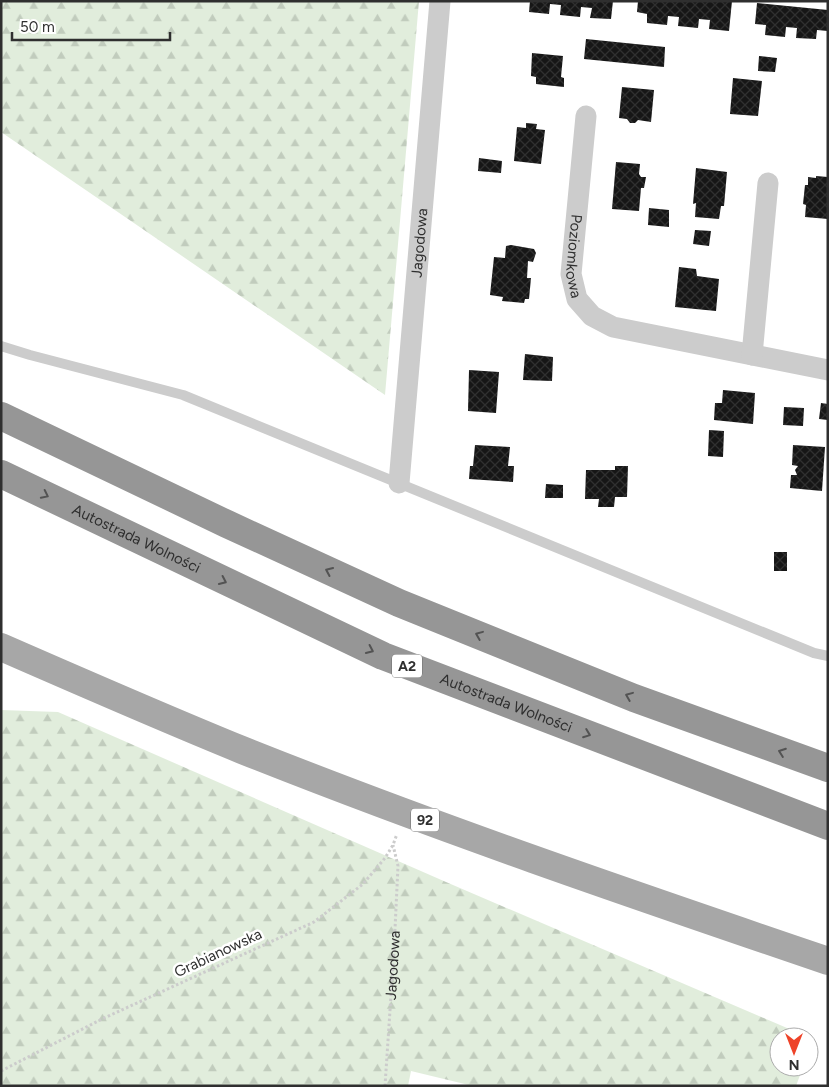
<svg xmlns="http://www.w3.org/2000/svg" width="829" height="1087" font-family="Figtree,sans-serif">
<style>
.forest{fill:url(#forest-firs)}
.building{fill:url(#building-cross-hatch)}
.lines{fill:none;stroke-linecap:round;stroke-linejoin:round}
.path{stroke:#ccc;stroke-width:3;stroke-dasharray:2.5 2.5;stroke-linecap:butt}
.lane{stroke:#ccc;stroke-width:10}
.street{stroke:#ccc;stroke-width:21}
.primary{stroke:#a7a7a7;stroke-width:28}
.highway{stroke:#969696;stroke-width:28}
.oneway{stroke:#535353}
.labels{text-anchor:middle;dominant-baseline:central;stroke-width:5;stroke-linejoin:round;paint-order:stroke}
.shield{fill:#fff;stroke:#6d6d6d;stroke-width:1}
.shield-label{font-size:14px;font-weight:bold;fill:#2f2f2f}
.street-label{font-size:15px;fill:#2f2f2f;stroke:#fff}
</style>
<defs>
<pattern id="forest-firs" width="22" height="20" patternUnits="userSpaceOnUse" patternTransform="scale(1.25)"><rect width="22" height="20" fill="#e1eddc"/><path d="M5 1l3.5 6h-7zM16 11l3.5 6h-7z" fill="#c1ccbd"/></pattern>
<pattern id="building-cross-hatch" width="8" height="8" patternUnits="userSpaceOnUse" patternTransform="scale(1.25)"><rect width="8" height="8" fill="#161616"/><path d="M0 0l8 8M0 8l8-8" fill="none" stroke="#303030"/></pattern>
</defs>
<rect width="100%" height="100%" fill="#fff"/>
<path class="forest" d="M1,1H419L385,395L1,132Z
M1,710L58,712L446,882L808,1037H779V1067H803L796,1086H473L411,1071L408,1086H1Z"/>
<path class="building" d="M530,1H613L611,19L590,18L592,8L581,7L580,17L560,15L561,5L550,4L549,14L529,12Z
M638,1H732L729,31L709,29L710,20L699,19L698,28L678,26L679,17L668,16L667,25L647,23V14L637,12Z
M757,3L828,10V31L817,30L816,39L796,38L797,28L786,27L785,37L765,35L766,25L755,24Z
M586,39L665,47L664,67L584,59Z
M532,53L563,56L561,77L564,78V87L536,84V77L531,76Z
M759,56L777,58L775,72L758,71Z
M733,78L762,81L758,116L730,114Z
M622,87L654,90L651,122L638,120L635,123H630L627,119L619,118Z
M526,123L537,124L536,129L545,130L541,164L514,161L517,127L526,128Z
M479,158L502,161L501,173L478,171Z
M616,162L640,164L639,174L641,177H646L644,188H641L639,211L612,209Z
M696,168L727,172L724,206H721L719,219L695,217L696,203L693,204Z
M816,176L828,177V219L805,217L806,205L803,204L805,185H808V177L816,178Z
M649,208L669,210V227L648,225Z
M695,230L711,231L709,246L693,244Z
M511,245L534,249L536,253L533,262L528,261L527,278H531L529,299H525L524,303L502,301L503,297L490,295L494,257L505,258L506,246Z
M679,267L696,269L697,276L719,279L716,311L675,307Z
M525,354L553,357L552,381L523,380Z
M469,370L499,372L496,413L468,411Z
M723,390L755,393L753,424L714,420L715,403H722Z
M821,403L828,404V420L819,419Z
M784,407L804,408L803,426L783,425Z
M709,430L724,431L723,457L708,456Z
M475,445L510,447L508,466H514L513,482L469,479L470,466H473Z
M793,445L825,447L822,491L790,488L791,475H797L795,470L798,466L792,465Z
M615,466H628L627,497H615L614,507H598L599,499H585L586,470H615Z
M546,484L563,485V498H545Z
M774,552H787V571H774Z"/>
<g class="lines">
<g class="path">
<path d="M1,1071L102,1019L314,922L363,884L385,858L393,845L397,834"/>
<path id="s1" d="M385,1086L394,950L398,866L393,845"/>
</g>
<path class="lane" d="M1,346L30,355L183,395L814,653L828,656"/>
<g class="street">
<path id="s2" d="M586,116L571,274L577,299L592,316L613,327L828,370"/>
<path d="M752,355L768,183"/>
<path id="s3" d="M399,483L440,1"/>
</g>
<path class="primary" d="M1,647C81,682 161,717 242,750C435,827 631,894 828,961"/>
<g class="highway">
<path d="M1,416L227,524L399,603L634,698L828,768"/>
<path id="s4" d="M1,474L383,656L828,826"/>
</g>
</g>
<defs><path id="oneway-chevron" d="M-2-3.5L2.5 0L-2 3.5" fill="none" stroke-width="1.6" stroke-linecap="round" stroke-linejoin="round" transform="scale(1.25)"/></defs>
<g class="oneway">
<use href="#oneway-chevron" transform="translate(45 495) rotate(26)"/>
<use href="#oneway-chevron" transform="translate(329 571) rotate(-156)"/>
<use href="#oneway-chevron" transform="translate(223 581) rotate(25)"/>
<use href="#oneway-chevron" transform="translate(479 635) rotate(-158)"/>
<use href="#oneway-chevron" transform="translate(370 650) rotate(25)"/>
<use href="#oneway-chevron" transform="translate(629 696) rotate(-158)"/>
<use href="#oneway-chevron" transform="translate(587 734) rotate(21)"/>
<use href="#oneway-chevron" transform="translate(782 752) rotate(-160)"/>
</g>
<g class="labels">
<g class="shield">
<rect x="392" y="654.5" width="30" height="23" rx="4"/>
<rect x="411" y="808.5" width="28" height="23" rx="4"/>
</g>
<g class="shield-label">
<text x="407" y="666">A2</text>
<text x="425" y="820">92</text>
</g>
<g class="street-label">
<text stroke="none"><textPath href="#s3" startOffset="241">Jagodowa</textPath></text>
<text stroke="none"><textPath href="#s2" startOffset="141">Poziomkowa</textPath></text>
<text stroke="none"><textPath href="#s4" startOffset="150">Autostrada Wolności</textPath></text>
<text stroke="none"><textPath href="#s4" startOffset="555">Autostrada Wolności</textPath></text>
<text transform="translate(218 953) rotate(-25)">Grabianowska</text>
<text stroke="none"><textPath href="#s1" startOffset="121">Jagodowa</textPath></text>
</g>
</g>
<rect width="829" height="1087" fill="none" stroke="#2f2f2f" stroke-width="5"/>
<g transform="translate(794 1052) rotate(180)"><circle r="24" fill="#ffffff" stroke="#acacac"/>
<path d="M0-4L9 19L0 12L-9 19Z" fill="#ee4329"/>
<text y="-8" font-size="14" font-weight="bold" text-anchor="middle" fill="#2f2f2f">N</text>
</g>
<path d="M12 32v8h158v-8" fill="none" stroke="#2f2f2f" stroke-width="2.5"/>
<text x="20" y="32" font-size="15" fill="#2f2f2f" stroke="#ffffff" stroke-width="4" paint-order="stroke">50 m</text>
</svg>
